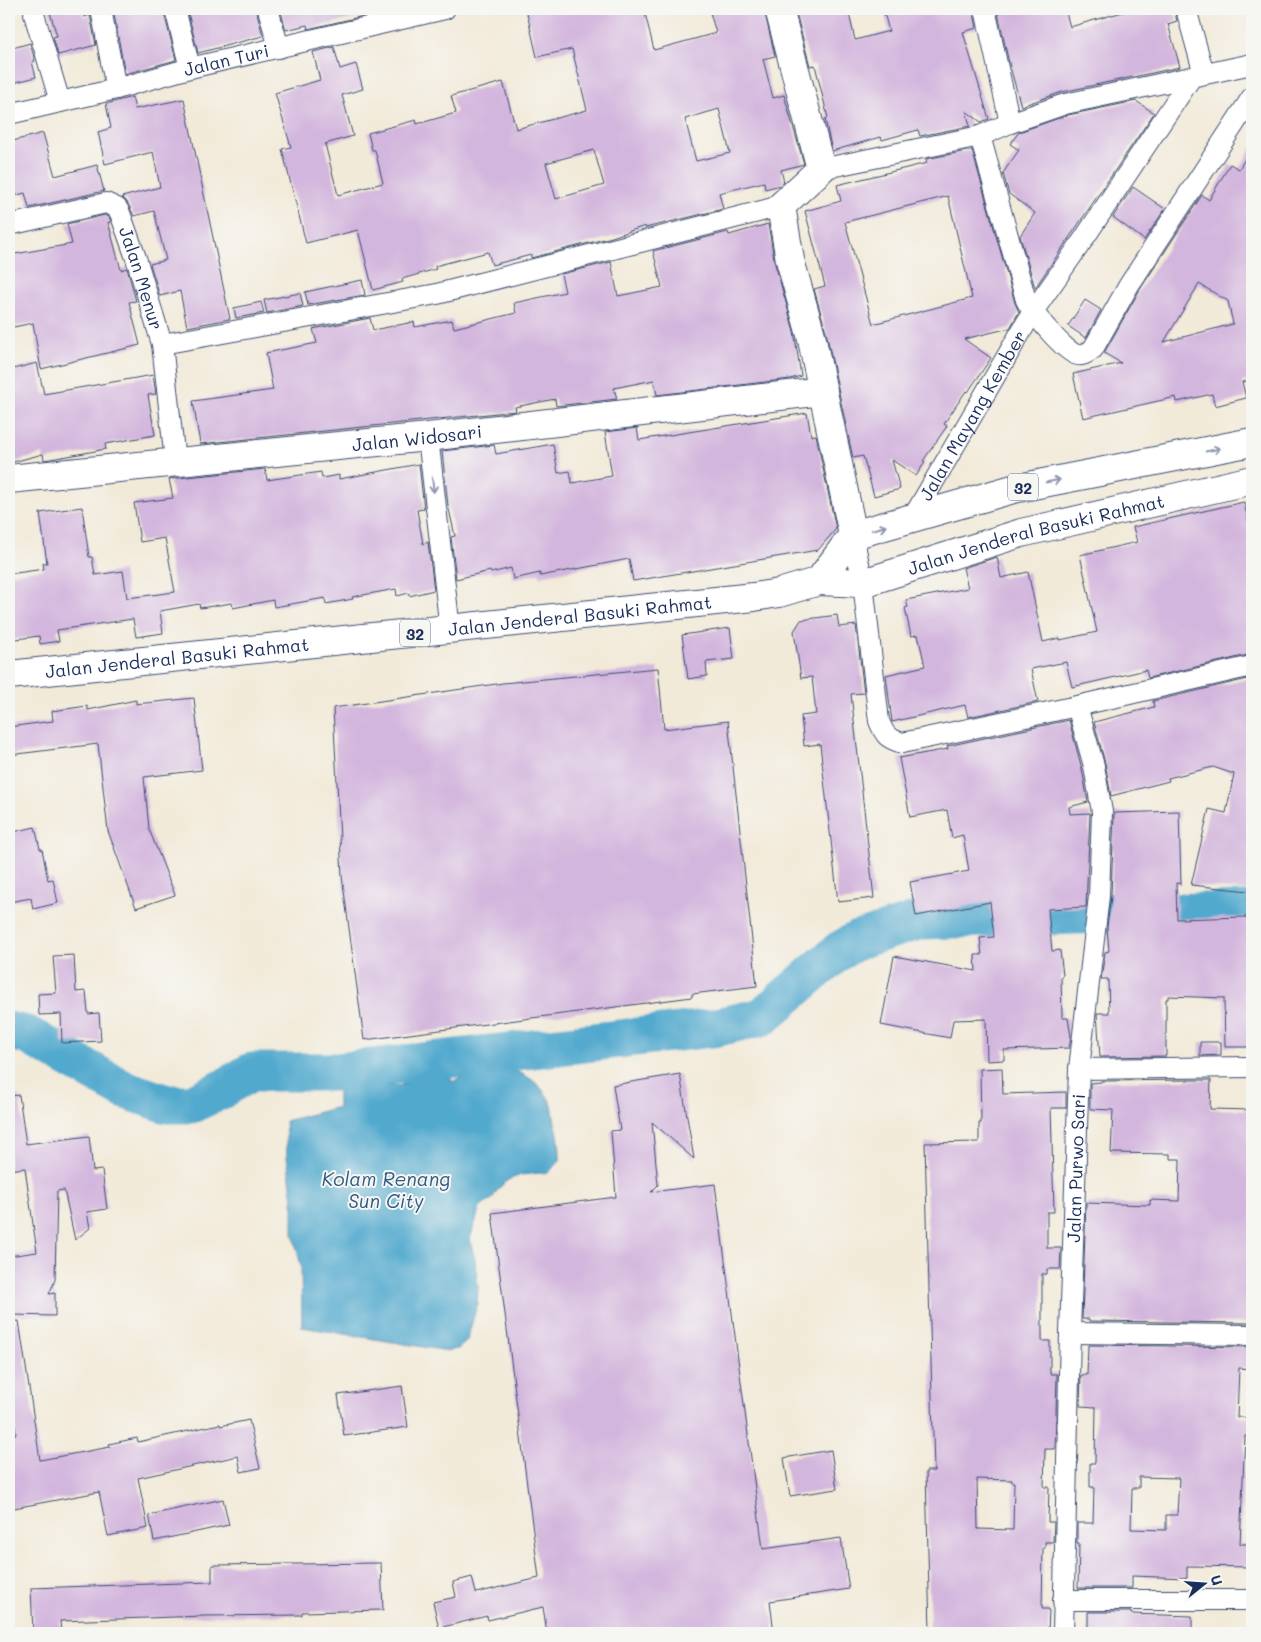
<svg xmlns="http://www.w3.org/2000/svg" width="1261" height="1642" font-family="Mali,sans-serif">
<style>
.water{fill:#51a9ce;stroke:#366c96}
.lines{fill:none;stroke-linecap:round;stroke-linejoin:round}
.river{stroke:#51a9ce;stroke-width:39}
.building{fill:#d3b6dd;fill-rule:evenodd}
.street-casing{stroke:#3b4b70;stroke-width:22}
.secondary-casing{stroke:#3b4b70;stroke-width:30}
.highway-casing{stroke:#3b4b70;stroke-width:30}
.street{stroke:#fff;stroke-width:20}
.secondary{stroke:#fff;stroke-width:28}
.highway{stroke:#fff;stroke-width:28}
.oneway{stroke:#8d97ae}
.labels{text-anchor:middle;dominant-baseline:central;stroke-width:4;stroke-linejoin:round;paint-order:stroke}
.shield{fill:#f6f6f2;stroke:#5d6b8a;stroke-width:1}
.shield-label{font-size:16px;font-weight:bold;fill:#1b2f5e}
.street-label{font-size:18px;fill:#1b2f5e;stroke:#f6f6f2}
.water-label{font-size:19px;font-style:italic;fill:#2e5a85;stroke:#f6f6f2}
</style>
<rect width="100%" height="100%" fill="#f6f6f2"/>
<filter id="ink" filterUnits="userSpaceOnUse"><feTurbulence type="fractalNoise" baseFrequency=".02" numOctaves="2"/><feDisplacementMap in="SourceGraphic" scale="10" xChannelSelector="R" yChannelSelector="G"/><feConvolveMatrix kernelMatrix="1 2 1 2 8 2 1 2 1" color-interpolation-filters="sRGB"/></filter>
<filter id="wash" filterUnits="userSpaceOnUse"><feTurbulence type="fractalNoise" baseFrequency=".0096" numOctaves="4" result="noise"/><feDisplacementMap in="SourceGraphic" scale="20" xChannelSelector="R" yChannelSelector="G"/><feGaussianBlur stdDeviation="1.12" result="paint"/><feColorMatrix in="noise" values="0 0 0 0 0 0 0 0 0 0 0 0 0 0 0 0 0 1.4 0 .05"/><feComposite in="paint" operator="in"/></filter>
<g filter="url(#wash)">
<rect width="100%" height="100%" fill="#f2ead9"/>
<path class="water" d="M488,1064C515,1068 538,1077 551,1103C554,1109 553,1116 555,1122C559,1137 560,1144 560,1160L549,1172L521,1175L508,1180L499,1188L491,1200L480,1207L470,1239L475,1260L478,1286L477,1305L467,1341L458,1349L447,1351L302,1327L301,1266L293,1234V1200L287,1157L285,1121L338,1107V1091L374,1084L399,1086L418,1079L421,1068L448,1066L452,1082Z"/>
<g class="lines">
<path class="river" d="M9,1031L27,1035L123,1089L167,1104H191L221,1090L251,1072H336L713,1028L762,1017L839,951L858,940L921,920L1107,914L1252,911"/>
</g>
<g id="blocks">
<path class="building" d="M49,9H81L84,17L90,15L96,45L58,55L53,37L57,36Z
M113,9H163L176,60L125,74Z
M187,9H256L263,36L198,53Z
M280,9H371L372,14L308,29L307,25L286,30Z
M526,9H644L654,50L716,33L709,9H764L775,56L763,59L773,98L784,95L804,164L781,170L784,182L781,185L765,189L764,182L719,193L723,209L645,228V226L612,237L531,258V255L492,265L488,252L435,266L436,269L402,279L403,282L373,290L358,230L306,243L282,149L291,147L275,93L320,80L313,52L334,47L340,69L356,64L363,89L342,95L353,136L325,144L338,195L383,183L375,150H372L368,133L416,120L417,124L456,113L451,96L503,82L516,129L587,110L572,49L537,57ZM719,109L730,153L696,161L685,119ZM594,150L604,185L556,199L546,163Z
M795,9H848L855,40L889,31L883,9H973L977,28L963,32L989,119L981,122L966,111L970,126L920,136L918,130L882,140L881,137L832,151L825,119L828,118L815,65L810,66Z
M997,9H1065L1070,27L1133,9H1174L1177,21L1168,24L1180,67L1062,92L1021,106L1009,63Z
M30,43L35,61L32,62L36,77L9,84V49Z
M132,97L135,109L184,99L230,319L187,327L180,291L160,296L150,264L166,260L154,211L134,216L127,202L122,197L160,187L153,152L105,164L98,132L111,128L106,104Z
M1136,101L1154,113L1035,288L1020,236L1035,213L1009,194L1003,173L1019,150L1010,144L1019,132L1068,115Z
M43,133L55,176L97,165L104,191L29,208L25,193L9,197V142Z
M1252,147V380L1242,382L1246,398L1215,406L1212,394L1177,402L1176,397L1083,418L1073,374L1121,363L1104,353L1139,291L1202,195L1209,200L1230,164L1239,169ZM1199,284L1228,301L1233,324L1164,342Z
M972,150L1015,303L1019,312L1010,328L964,339L991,358L968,392L966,391L944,424L947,426L923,461L925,462L916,476L892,460L900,489L874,496L863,456L853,458L826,332L814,289L825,286L805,211L841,201L837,185L927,163L926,159ZM948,196L972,298L873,324L845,222Z
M1133,187L1165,209L1144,240L1113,217Z
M105,215L109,217L111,222H108L121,270L127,268L136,301L129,302L140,345L41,369L33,323L9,328V255L72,244L67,224Z
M768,224L775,264L794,331L801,376L790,379L657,395L654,380L614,388L617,399L556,406L555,399L515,407L516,411L200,444L193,401L273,390L266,353L317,343L313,329L370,318L373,330L414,322L415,327L452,320L454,328L516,313L514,303L565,292L561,274L611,262L618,296L662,287L653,251L728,232L729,235Z
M362,280L365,295L308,305L305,292Z
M300,293L303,306L267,313L264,300Z
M1085,300L1101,310L1086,338L1068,326Z
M261,302L264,313L236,318L234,308Z
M37,363L44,394L153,375L156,394L148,395L155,435L105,444L106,449L68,456L44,460L43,454L13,462L9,448V370Z
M807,413L811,436L816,435L836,529L818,550L633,581L629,559L540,576V573L513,579L511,568L491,573L490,571L456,579L451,537L455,536L448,505L442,451L494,445L496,454L553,444L558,473L570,471L572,483L612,476L605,432L637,428L639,440Z
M419,464L424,509L417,510L423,544L428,542L434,590L409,596V593L397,596L396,589L352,597L353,599L326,604L325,598L274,607L273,600L233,608L232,603L200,608L199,604L160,611L163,633L136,637L133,619L57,630L59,641L40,644L39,636L9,640V574L44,569L43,563H47L40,513L82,507L89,557H92L95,575L123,571L127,598L175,592L165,538L140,542L134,503L173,498L169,479L265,469L267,480L321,472L322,478L339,475V479Z
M1244,502L1252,539V654L1148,678L1146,670L1072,687L1066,662L1031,669L1038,702L968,717L965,705L892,722L886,675L925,666L918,635L911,636L905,608L908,607L906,600L968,588L963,568L997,557L1001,578L1028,572L1043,642L1060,638V640L1097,632L1080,555L1137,542L1133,527Z
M837,615L839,627L856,625L864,693L851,694L874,898L838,902L820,744L804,746L801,716L816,714L812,677L801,678L794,631L801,620Z
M730,628L734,659L706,662L707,676L688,679L682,635Z
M658,668L664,729L728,721L757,986L692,994V997L364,1040L342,876L333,708L503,683Z
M1252,678V859L1249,891L1191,885L1209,809L1226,813L1234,774L1213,767L1168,778L1169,781L1111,796L1105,763L1094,722L1154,707L1153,701Z
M194,698L202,770L144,777L149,829L175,895L136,908L108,831L98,744L9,755V727L53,721L52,711L87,706L88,710L136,700V704Z
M1069,720L1082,769L1088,802L1069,807L1070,814L1090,813L1086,907L1048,909L1052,951L1060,950L1063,975L1061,976L1062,1018H1068L1071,1037L1069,1048L1004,1050V1060L987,1061L986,1019L953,1020L950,1038L881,1025L894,956L976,971L975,955H982L980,938L994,937L990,902L916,916L910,882L969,871L963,835L952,838L947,810L910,817L899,758L948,749L947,746Z
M1179,811L1181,884L1176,883L1177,919L1246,917V919H1252V1047H1225L1224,998L1168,996V999H1166V1056L1100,1057L1097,1013H1109L1108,979H1101L1105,952L1109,951L1107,927L1111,896L1114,813Z
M35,827L40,849H42L48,880L53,879L58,903L33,909L31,898L9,902V833Z
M74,955L76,992L86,991L88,1014L99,1013L101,1041L62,1043L61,1014L39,1015L38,994L56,993L53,956Z
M1200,1042H1221V1055L1200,1056Z
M1002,1068L1003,1094L1066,1092V1108H1051L1054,1212H1047V1248H1061L1060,1269H1047V1274H1042V1341H1050V1374H1057L1055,1449H1045L1044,1487H1049L1048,1522H1054L1053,1542H1045V1548H1043L1042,1609H1049L1048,1633H1021V1630H981V1633H930L926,1471H934L925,1143L979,1142V1123H981L980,1069ZM977,1479L1012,1480V1482H1014L1013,1530L978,1529Z
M680,1074L694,1159L652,1122L658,1185L651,1192L715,1184L763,1549L841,1538L849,1589L770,1601L774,1633H547L543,1607L488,1620L487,1616L439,1628L433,1602L456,1597L453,1582L472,1577L476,1593L539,1578L492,1213L616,1197L611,1131L620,1130L613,1085Z
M1188,1080H1211L1210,1109L1252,1110V1323L1089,1321V1319H1082L1086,1203L1150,1205V1200L1179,1201L1180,1159H1170V1154L1111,1153L1113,1110L1090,1109V1083L1101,1082V1081Z
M19,1095L26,1144L89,1136L93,1171L102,1170L107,1209L87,1212L90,1228L75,1240L64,1190L57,1191L55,1280L49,1294L55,1293V1316L13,1315L9,1284V1256L37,1252L25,1168L9,1170V1096Z
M19,1321L40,1460L110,1447L109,1444L137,1438L138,1442L220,1424V1426L249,1420L260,1468L241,1472L238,1456L138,1478L148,1528L108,1536L99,1492L9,1509V1436L16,1434L9,1383V1322Z
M1088,1345L1251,1347L1250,1369L1239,1368L1237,1417L1252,1418V1436H1245L1240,1544H1251V1567L1187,1566V1578L1132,1576V1588H1078L1079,1543H1077V1523H1093L1094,1487H1090V1463H1095L1096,1407L1080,1406L1081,1375H1087ZM1139,1477L1179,1478L1177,1515H1166V1530L1131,1529L1132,1488H1139Z
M402,1386L408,1427L344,1436L338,1395Z
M831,1450L837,1489L790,1496L784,1458Z
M223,1499L229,1525L154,1541L149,1515Z
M381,1563L383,1610L302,1612V1615L204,1616L60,1621L61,1633H33L31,1588L212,1582V1565Z
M1088,1612H1131V1614L1192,1616V1633H1088Z"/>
</g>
</g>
<g filter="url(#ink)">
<use href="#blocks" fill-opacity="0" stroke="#3b4b70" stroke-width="1"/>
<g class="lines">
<defs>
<g id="street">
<path d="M101,9L116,89"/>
<path d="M175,9L190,68"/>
<path d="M268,9L279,48"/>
<path d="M985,9L1010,123"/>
<path d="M1186,9L1204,74"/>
<path d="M34,14L60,102"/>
<path id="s1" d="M9,114L116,89L190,68L445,9"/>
<path d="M980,136L1026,300C1032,312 1065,353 1078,355C1084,356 1088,352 1093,349L1129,285L1252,97"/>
<path d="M821,169L980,136L1010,123L1065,104L1252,64"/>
<path id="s2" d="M9,225L106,203L117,208L120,213L136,258L162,344L175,461"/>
<path d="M162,344L437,294L781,206"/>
<path d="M428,437L450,630"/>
<path id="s3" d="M912,519L1032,313L1081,243L1191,78"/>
<path d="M853,535L863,583L879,721C885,736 887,738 902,743L1077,706L1252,666"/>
<path d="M1079,1069L1252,1067"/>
<path d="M1070,1333L1252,1335"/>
<path d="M1063,1600H1252"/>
<path id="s4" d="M1063,1633L1070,1333L1079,1069L1099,896L1102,812L1094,766L1077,706"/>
</g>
<g id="secondary">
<path d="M779,9L821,169L781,206L790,260L811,335L853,535"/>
<path id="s5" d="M9,479L428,437L823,391"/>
</g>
<g id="highway">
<path d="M819,581L853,535L1013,489L1252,442"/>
<path id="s6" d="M9,675L754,597L779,593L819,581L863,583L1021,533L1252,480"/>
</g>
</defs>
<use href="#street" class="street-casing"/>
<use href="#secondary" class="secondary-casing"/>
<use href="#highway" class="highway-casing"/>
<use href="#street" class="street"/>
<use href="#secondary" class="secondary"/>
<use href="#highway" class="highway"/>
</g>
<defs><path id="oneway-shaft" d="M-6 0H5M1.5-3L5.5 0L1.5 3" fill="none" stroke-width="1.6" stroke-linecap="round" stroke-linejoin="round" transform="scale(1.25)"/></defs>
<g class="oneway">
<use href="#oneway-shaft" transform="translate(1213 450) rotate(-11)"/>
<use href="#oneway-shaft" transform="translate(1053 481) rotate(-11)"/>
<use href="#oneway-shaft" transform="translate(433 485) rotate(83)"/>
<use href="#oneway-shaft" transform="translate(879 528) rotate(-16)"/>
</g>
</g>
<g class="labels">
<g class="shield">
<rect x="1008" y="473.5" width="30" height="27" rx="4"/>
<rect x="400" y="619.5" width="30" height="27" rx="4"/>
</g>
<g class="shield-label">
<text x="1023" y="487">32</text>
<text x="415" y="633">32</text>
</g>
<g class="street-label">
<text stroke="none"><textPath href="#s1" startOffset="224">Jalan Turi</textPath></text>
<text stroke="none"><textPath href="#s2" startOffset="186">Jalan Menur</textPath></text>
<text stroke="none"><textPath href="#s3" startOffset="120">Jalan Mayang Kember</textPath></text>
<text stroke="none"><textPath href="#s5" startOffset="410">Jalan Widosari</textPath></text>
<text stroke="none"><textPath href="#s6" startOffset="1040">Jalan Jenderal Basuki Rahmat</textPath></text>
<text stroke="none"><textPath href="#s6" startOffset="574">Jalan Jenderal Basuki Rahmat</textPath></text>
<text stroke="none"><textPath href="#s6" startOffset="169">Jalan Jenderal Basuki Rahmat</textPath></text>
<text stroke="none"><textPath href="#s4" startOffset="465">Jalan Purwo Sari</textPath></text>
</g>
<g class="water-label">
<text x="386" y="1178">Kolam Renang<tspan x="386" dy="22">Sun City</tspan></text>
</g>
</g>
<rect width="1261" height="1642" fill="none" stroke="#f6f6f2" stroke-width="30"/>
<g transform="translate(1204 1584) rotate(73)" stroke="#f6f6f2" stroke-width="4" paint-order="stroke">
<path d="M0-4L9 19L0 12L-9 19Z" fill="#1b2f5e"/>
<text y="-8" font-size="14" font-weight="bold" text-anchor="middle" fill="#1b2f5e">U</text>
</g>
</svg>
